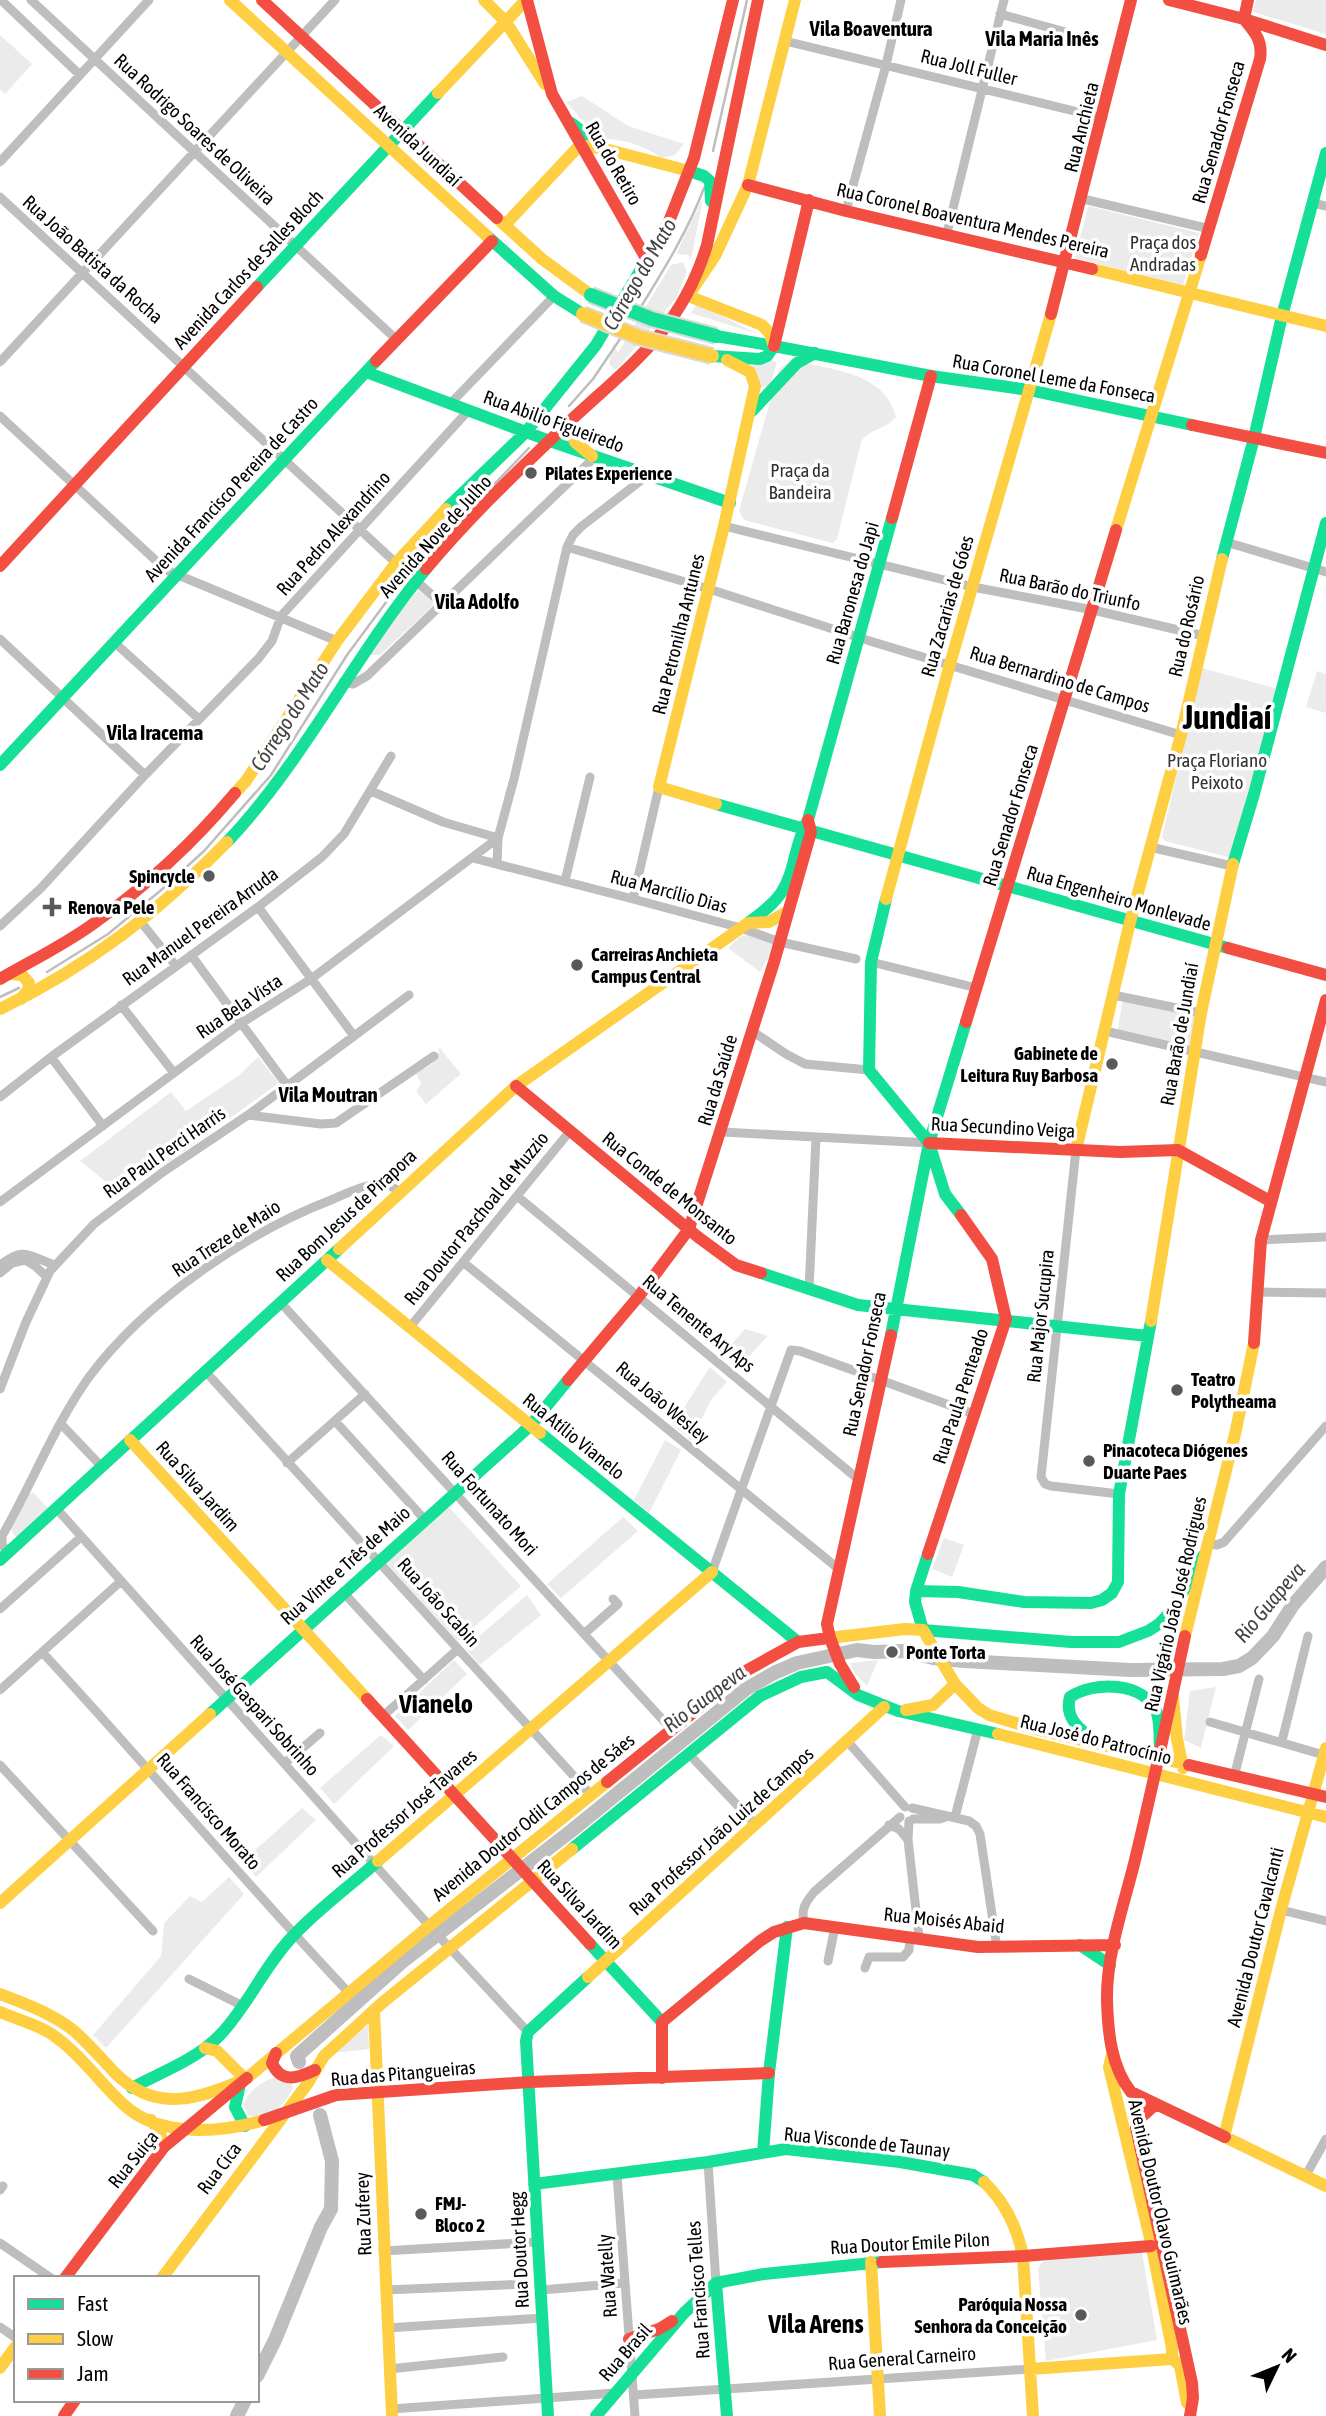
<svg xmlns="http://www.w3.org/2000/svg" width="1326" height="2416" font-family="'Asap Condensed',sans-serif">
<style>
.green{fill:#ebebeb}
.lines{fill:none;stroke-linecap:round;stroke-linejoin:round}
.stream{stroke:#bebebe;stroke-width:2.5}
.river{stroke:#bebebe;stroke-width:14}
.street{stroke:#bebebe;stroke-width:9}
.fast{stroke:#16e098;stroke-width:12}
.slow{stroke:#ffcf43;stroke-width:12}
.jam{stroke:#f24e42;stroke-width:12}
.fast-bridge-casing{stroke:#dbdbdb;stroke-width:18;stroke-linecap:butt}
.slow-bridge-casing{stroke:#dbdbdb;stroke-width:18;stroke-linecap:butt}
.fast-bridge{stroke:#16e098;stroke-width:14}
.slow-bridge{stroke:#ffcf43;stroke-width:14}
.poi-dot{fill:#595959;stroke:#fff;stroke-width:2.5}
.labels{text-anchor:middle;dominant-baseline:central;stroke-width:7;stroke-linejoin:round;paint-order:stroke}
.street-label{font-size:19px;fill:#000;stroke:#fff}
.park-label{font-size:19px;fill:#323232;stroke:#fff}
.poi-label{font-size:19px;font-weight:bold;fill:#000;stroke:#fff;text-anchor:start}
.neighbourhood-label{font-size:21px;font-weight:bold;fill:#000;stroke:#fff}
.water-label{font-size:21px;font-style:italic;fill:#434343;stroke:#fff}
.district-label{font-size:26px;font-weight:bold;fill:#000;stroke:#fff}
.town-label{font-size:33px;font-weight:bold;fill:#000;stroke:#fff}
</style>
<rect width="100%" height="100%" fill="#fff"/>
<path class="green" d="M1256,0H1326V34L1253,12Z
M0,35L32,64L5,94L0,89Z
M582,96L628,126L684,144L675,155L661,158C645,145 620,138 600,139L566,102Z
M703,198L691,260L689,255L676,254Z
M1088,206L1199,233L1183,285L1075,258Z
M683,262L687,272L676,298L617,369L613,368L609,364L613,344L618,353L671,265Z
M697,304L758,334L691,313Z
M769,359L777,362L770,385L749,391L753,365Z
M791,361C827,368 886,372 896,417C887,429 869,429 861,442L837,539L833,543L744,520L739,511L779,369Z
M418,590L435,604L380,655H370L372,646Z
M1202,668L1277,689L1231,855L1228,857L1165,841L1162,837Z
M1317,671L1326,674V713L1306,707Z
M747,935L765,938L776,944L760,972L728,948L740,937Z
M1125,1000L1195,1016L1193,1044L1188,1048L1121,1032L1118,1028L1122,1003Z
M439,1047L461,1074L426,1104L416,1091L421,1084L416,1073C429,1066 439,1063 439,1047Z
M258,1057L279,1083L173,1159L120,1193L80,1161L171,1092L186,1111L238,1076Z
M745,1329L768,1336L738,1368L723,1354Z
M710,1367L727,1382L711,1400L691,1440L673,1425Z
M665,1440L681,1450L649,1513L634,1500Z
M33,1492L48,1508L18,1538L12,1533L11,1527L29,1494Z
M447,1505L521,1586L458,1641L385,1561Z
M623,1517L638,1531L561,1598L547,1584Z
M944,1538L964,1545L952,1577L932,1569Z
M527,1595L541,1615L480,1665L465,1648Z
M454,1660L467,1674L408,1730L395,1716Z
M878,1660L867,1686L854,1672L850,1663Z
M1216,1687L1201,1748L1184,1740L1190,1691Z
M381,1735L394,1746L334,1804L320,1788Z
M302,1808L316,1820L256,1877L242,1862Z
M229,1877L244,1894L106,2048L93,2035L161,1956L164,1923L190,1896L202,1902Z
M368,2025L369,2049L333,2053Z
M273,2078L291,2083L293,2087C286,2105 268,2122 248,2115L243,2104C248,2092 261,2082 273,2078Z
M1142,2252L1157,2340L1046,2361L1038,2269L1042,2262L1054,2258Z"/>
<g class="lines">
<path class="stream" d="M713,151L747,0
M639,310C663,271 688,231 704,188
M569,406L593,379L622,336
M47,972L108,934L160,891L204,851L271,775L347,655L401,582L529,448
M0,997L19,988"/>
<path class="river" d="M299,2062L297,2056L402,1962L571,1831L746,1689L774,1673L797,1663L857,1650L874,1652L905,1651L933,1658L964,1661L1130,1670L1223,1669L1239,1666L1252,1658L1273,1636L1293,1605L1326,1567
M257,2376L275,2340L321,2227L331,2209L332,2161L320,2115
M237,2416L245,2400"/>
<path class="street" d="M1,0L80,75
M31,0L397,340
M1000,14L1069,33
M785,41L1103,118
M0,162L149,0
M0,197L396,563
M1083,199L1210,229
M1313,203L1326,206
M846,211L886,65L901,0
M947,233L1004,0
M0,362L335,0
M450,404L554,296
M0,416L166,570L337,641
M724,526L973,587L1093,610L1204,636
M1226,542L1326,572
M567,547L709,589L873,642L1181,735
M416,581L441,603
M0,639L145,775
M115,643L199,719
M343,682L353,684L367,676L595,457
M371,791L443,822L498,838
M1150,847L1232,866
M473,858L633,899L741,928L780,942L856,959
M497,864L498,838L514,779L567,547L573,535L582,526L648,475
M565,881L590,777
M633,899L659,787
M258,907L354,1036
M141,922L176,966
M0,926L41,888L145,775L258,659L272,641L281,616L468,411
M191,955L286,1084
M871,962L977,988
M1113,995L1201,1013
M121,1005L174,1073
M752,1031L786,1054L805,1064L869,1070
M1105,1031L1326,1082
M51,1057L103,1126
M0,1097L51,1057L258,907L322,857L344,834L391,756
M248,1115L321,1124L336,1123L434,1056
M722,1132L929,1143
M1076,1150L1041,1477L1045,1484L1051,1486L1119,1494
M517,1196L858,1479
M0,1202L240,1024L311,979L498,838
M1261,1240L1326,1237
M463,1262L840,1570
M0,1265C25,1246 28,1256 55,1265
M0,1273L12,1263L25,1260L35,1266L47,1277
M809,1290L816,1138
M1257,1292L1326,1293
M280,1302L672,1730
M410,1327L570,1131
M205,1371L591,1795
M0,1389L26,1322L50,1271L94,1224L163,1172L248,1115L409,995
M335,1421L425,1520
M61,1424L102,1467
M287,1463L365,1394
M56,1508L433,1930L528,2032
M1207,1543L1217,1545L1224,1542L1326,1426
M8,1552L2,1545V1536C32,1484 54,1426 89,1377C145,1302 245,1233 331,1200C351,1192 382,1174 399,1192
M712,1572L791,1350L800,1351L974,1414
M343,1592L424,1680
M0,1609L81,1537
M585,1633L618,1604L613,1599
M42,1652C146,1764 244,1882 349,1993
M0,1690L120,1582
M383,1716L458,1649
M1210,1722L1324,1755
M1282,1741L1308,1636
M848,1742L905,1807
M688,1753L755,1824
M285,1763L320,1733
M0,1765L153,1931
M1234,1777L1259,1679
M912,1808L969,1821L976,1826L980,1834L997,1948
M955,1817L978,1729
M913,1819H940L948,1816
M909,1821L908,1840L919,1937
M889,1825L899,1829L908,1840
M1281,1910L1326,1921
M804,1923C801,1909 805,1903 814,1892L900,1817
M828,1961L835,1927
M865,1968L869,1957H903L909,1950L910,1936
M189,1979L243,2006
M708,2162L716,2283
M617,2175L635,2416
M1306,2175L1326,2139
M0,2190L3,2186
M0,2243L51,2278
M383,2251L538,2242
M385,2290L525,2284
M541,2290L625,2283
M0,2327L16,2338
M387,2328L543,2318
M389,2369L503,2357
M634,2395L1031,2369
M391,2409L615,2393"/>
<path class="fast" d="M571,123L604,148
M689,171L704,176L710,181L711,201
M487,236L554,296L583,314
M257,287L438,93
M774,346L931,376L1029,390L1192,425
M712,356L760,359L767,356L774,346L716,336
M366,372L550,441L730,503
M752,411L797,363L815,353
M446,509L526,432L596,345L644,264
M1222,559L1254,438L1282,316L1326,153
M0,765L376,361
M716,804L1228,948
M227,842C304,761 354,656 426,569
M1233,864L1254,794L1326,523
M886,899L871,962L869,1070L929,1143L945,1194L961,1215
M748,923C760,914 773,905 781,893C796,871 794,843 808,820L892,518
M761,1273L858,1305L1148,1336
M891,1335L929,1143L966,1022
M540,1433L798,1642
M928,1554L916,1591L915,1602L923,1630L1071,1642H1119L1148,1631L1159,1624L1174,1608L1203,1556
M0,1560L339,1249
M916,1591L958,1592L1024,1602L1091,1603L1102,1600L1112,1593L1118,1582L1119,1494L1151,1321
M210,1714L531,1425L568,1380
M1096,1741C1080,1730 1064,1718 1070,1697C1093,1681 1145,1681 1157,1713C1161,1727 1159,1743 1160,1757
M572,1849L760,1696L801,1677L827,1672L858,1695L898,1711L998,1734
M590,1944L662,2022
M1080,1945L1110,1965
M240,2084L235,2107L245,2126
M132,2088C161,2072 196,2060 220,2035C248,2006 264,1966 293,1936C318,1909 350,1886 378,1861
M763,2153L769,2073L787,1927
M534,2184L708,2162L786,2149L900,2162L973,2175L984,2182
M716,2283L727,2416
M548,2416L526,2041L528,2032L588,1977
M596,2416L684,2313L716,2283L764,2274L882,2262"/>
<path class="slow" d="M230,0L487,236
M484,0L506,22L545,84
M438,93L526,0
M497,218L542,259L591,295
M505,225L580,145L605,149L689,171
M1092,269L1326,326
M774,346L770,334L762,325L688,296L715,256L748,185L795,0
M568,423L575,442L592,456
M1116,530L1201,255
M235,793L246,781L337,641L396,563L446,509
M716,804L659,787L724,526L755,386L750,372L727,360
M886,899L950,664L1051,314
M749,923L769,922L787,912
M11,974L22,975L29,983L28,990L21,999
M0,1009C89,966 158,912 227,842
M1076,1150L1130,922L1181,735L1222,559
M339,1249L516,1086L748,923
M327,1260L540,1433
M1151,1321L1201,1013L1233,864
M130,1440L367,1699
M1185,1636L1236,1430L1254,1343
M829,1638L905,1629L923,1630L955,1684L978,1708L989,1715L1039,1730L1189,1765
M1173,1697L1177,1739L1183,1768
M906,1710L933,1705L955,1684
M998,1734L1326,1817
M378,1861L712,1572
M0,1903L210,1714
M588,1977L884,1707
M0,1994C26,2004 51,2013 73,2030C88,2043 101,2058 115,2073C156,2114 198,2099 245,2079L217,2051L205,2048
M374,2010L392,2416
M0,2012C16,2019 36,2024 50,2033C79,2052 99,2082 124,2105C160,2138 221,2133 264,2120
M1112,2054L1109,2067L1150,2238L1172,2348V2359
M247,2078L429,1926L607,1782
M151,2120L159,2131L164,2147
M1224,2137L1281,1910L1326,1748
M1225,2137L1326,2186
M984,2182C1006,2203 1017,2227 1023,2256L1033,2416
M871,2262L880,2416
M162,2278L308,2083L324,2056L382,2003L572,1849
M1175,2361L1180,2366L1187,2403
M0,2368L16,2346
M1031,2369L1172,2359"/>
<path class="jam" d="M262,0L497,218
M527,0L552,94L647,260
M1169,0L1244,19L1326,45
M748,185L846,211L1092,269
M1201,255L1260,59C1263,41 1255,32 1244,19L1248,0
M644,264L668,224L694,158L733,0
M1051,314L1131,0
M774,346L809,200
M376,361L492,241
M1192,425L1326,453
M892,518L931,376
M0,566L257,287
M426,569C469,517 519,470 568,423C630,365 681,331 707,245L758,0
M1228,948L1326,975
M0,979C31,961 64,945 93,924C145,887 194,842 235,793
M966,1022L1116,530
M516,1086L698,1237L736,1265L761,1273
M929,1143L1120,1152L1178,1150L1270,1201
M1254,1343L1261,1240L1326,1000
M568,1380L639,1296L689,1229L774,962L811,832L808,820
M928,1554L1006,1319L992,1259L961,1215
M1185,1636C1169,1711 1153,1785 1135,1860C1124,1905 1106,1954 1107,2001C1108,2032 1111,2067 1131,2092L1225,2137
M830,1638L827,1624L891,1335
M830,1638L840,1664L854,1687
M367,1699L590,1944
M1189,1765L1326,1797
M607,1782L742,1673L798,1642L829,1638
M662,2022L760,1941L774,1932L804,1923L978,1947L1115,1945
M662,2022V2078
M276,2053L272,2063C281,2084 298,2078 315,2070
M1156,2104L1138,2120L1136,2128L1192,2383L1193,2398L1190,2416
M264,2120L336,2095L530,2082L769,2073
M882,2262L1023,2256L1151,2246
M65,2278L164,2147L247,2078
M629,2339L659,2329L672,2321
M64,2416L75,2400"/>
<defs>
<path id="fast-bridge" d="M591,295L652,319L716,336"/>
<path id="slow-bridge" d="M583,314L638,337L712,356"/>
</defs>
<use href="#fast-bridge" class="fast-bridge-casing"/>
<use href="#slow-bridge" class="slow-bridge-casing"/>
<use href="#fast-bridge" class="fast-bridge"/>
<use href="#slow-bridge" class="slow-bridge"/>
</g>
<g class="poi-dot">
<circle cx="531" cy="473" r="7"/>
<circle cx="209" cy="876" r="7"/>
<path d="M48.5 896.5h7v7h7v7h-7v7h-7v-7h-7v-7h7z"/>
<circle cx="577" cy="965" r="7"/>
<circle cx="1112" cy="1064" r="7"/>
<circle cx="1177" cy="1390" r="7"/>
<circle cx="1089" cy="1461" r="7"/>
<circle cx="892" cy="1652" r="7"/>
<circle cx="421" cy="2214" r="7"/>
<circle cx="1081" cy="2315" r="7"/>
</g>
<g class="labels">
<g class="street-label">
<text transform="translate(969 67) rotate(14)">Rua Joll Fuller</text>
<text transform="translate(1081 127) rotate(-76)">Rua Anchieta</text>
<text transform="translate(195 129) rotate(43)">Rua Rodrigo Soares de Oliveira</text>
<text transform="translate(1218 132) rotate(-74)">Rua Senador Fonseca</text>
<text transform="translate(418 145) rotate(43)">Avenida Jundiaí</text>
<text transform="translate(614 163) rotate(60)">Rua do Retiro</text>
<text transform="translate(973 220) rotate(13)">Rua Coronel Boaventura Mendes Pereira</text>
<text transform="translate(93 259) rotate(42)">Rua João Batista da Rocha</text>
<text transform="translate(248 269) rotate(-47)">Avenida Carlos de Salles Bloch</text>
<text transform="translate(1054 378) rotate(10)">Rua Coronel Leme da Fonseca</text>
<text transform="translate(554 421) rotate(20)">Rua Abilio Figueiredo</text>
<text transform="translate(231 489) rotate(-47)">Avenida Francisco Pereira de Castro</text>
<text transform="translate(333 533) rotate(-48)">Rua Pedro Alexandrino</text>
<text transform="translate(435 536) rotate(-48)">Avenida Nove de Julho</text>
<text transform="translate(1070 589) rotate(12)">Rua Barão do Triunfo</text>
<text transform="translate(852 593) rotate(-74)">Rua Baronesa do Japi</text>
<text transform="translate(947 606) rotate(-74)">Rua Zacarias de Góes</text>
<text transform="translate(1186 626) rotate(-77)">Rua do Rosário</text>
<text transform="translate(678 634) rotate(-76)">Rua Petronilha Antunes</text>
<text transform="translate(1060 679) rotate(17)">Rua Bernardino de Campos</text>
<text transform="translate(1010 815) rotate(-73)">Rua Senador Fonseca</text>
<text transform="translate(669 891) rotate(15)">Rua Marcílio Dias</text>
<text transform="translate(1119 898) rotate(16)">Rua Engenheiro Monlevade</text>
<text transform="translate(200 926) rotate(-36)">Rua Manuel Pereira Arruda</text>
<text transform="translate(239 1006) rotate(-34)">Rua Bela Vista</text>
<text transform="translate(1179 1034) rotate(-80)">Rua Barão de Jundiaí</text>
<text transform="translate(717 1080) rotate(-73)">Rua da Saúde</text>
<text transform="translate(1003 1127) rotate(3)">Rua Secundino Veiga</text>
<text transform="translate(164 1152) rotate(-35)">Rua Paul Perci Harris</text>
<text transform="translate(670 1188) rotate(39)">Rua Conde de Monsanto</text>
<text transform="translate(346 1215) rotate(-43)">Rua Bom Jesus de Pirapora</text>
<text transform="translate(476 1218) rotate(-51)">Rua Doutor Paschoal de Muzzio</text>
<text transform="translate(226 1238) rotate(-33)">Rua Treze de Maio</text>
<text transform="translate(1040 1316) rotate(-84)">Rua Major Sucupira</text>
<text transform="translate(699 1323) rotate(40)">Rua Tenente Ary Aps</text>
<text transform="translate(864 1364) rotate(-78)">Rua Senador Fonseca</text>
<text transform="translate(960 1396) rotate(-72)">Rua Paula Penteado</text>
<text transform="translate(663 1402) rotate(40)">Rua João Wesley</text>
<text transform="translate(574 1436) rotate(39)">Rua Atílio Vianelo</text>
<text transform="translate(198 1486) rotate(48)">Rua Silva Jardim</text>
<text transform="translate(490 1503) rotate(48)">Rua Fortunato Mori</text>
<text transform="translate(345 1565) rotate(-42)">Rua Vinte e Três de Maio</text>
<text transform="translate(439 1602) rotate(48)">Rua João Scabin</text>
<text transform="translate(1175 1604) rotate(-77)">Rua Vigário João José Rodrigues</text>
<text transform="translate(255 1705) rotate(48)">Rua José Gaspari Sobrinho</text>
<text transform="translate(1096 1739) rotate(14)">Rua José do Patrocínio</text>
<text transform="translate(209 1811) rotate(49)">Rua Francisco Morato</text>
<text transform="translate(404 1813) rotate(-41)">Rua Professor José Tavares</text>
<text transform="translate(533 1817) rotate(-39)">Avenida Doutor Odil Campos de Sáes</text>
<text transform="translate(721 1831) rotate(-42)">Rua Professor João Luiz de Campos</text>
<text transform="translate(580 1904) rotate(47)">Rua Silva Jardim</text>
<text transform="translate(944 1920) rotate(6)">Rua Moisés Abaid</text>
<text transform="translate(1255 1937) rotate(-76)">Avenida Doutor Cavalcanti</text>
<text transform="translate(403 2073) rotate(-5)">Rua das Pitangueiras</text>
<text transform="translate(867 2142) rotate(6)">Rua Visconde de Taunay</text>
<text transform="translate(133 2159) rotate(-51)">Rua Suiça</text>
<text transform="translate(219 2168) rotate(-53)">Rua Cica</text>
<text transform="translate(1161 2212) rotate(77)">Avenida Doutor Olavo Guimarães</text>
<text transform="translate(363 2214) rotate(-92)">Rua Zuferey</text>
<text transform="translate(910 2243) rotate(-3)">Rua Doutor Emile Pilon</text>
<text transform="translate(519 2250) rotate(-93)">Rua Doutor Hegg</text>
<text transform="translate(607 2276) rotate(-94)">Rua Watelly</text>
<text transform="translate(698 2290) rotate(-94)">Rua Francisco Telles</text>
<text transform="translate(625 2352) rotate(-49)">Rua Brasil</text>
<text transform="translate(902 2358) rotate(-4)">Rua General Carneiro</text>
</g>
<g class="park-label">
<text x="1163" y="242">Praça dos<tspan x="1163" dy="22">Andradas</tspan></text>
<text x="800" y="470">Praça da<tspan x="800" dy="22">Bandeira</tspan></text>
<text x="1217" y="760">Praça Floriano<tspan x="1217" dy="22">Peixoto</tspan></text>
</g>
<g class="poi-label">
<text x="545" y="473">Pilates Experience</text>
<text x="195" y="876" text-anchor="end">Spincycle</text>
<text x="68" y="907">Renova Pele</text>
<text x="591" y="954">Carreiras Anchieta<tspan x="591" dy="22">Campus Central</tspan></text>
<text x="1098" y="1053" text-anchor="end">Gabinete de<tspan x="1098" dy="22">Leitura Ruy Barbosa</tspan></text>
<text x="1191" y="1379">Teatro<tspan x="1191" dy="22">Polytheama</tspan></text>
<text x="1103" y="1450">Pinacoteca Diógenes<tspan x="1103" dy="22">Duarte Paes</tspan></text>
<text x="906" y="1652">Ponte Torta</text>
<text x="435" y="2203">FMJ-<tspan x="435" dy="22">Bloco 2</tspan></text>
<text x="1067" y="2304" text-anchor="end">Paróquia Nossa<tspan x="1067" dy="22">Senhora da Conceição</tspan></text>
</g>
<g class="neighbourhood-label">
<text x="871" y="28">Vila Boaventura</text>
<text x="1042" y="38">Vila Maria Inês</text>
<text x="477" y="601">Vila Adolfo</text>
<text x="155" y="732">Vila Iracema</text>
<text x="328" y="1094">Vila Moutran</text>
</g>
<g class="water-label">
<text transform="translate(639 274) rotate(-60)">Córrego do Mato</text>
<text transform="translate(289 716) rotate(-57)">Córrego do Mato</text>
<text transform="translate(1269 1602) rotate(-50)">Rio Guapeva</text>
<text transform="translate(704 1698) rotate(-37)">Rio Guapeva</text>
</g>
<g class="district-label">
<text x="436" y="1704">Vianelo</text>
<text x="816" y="2324">Vila Arens</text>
</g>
<g class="town-label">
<text x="1227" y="717">Jundiaí</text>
</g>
</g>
<rect x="14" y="2276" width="245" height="126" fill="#ffffff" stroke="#999999" stroke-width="2"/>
<rect x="28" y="2299" width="35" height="10" fill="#16e098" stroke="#999999" stroke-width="2"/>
<text x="77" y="2311" font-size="21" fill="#000000">Fast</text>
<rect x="28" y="2334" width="35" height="10" fill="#ffcf43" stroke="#999999" stroke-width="2"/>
<text x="77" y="2346" font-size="21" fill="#000000">Slow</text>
<rect x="28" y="2369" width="35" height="10" fill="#f24e42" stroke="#999999" stroke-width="2"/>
<text x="77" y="2381" font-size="21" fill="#000000">Jam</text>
<g transform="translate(1277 2367) rotate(47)" stroke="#ffffff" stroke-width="5" paint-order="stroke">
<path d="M0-5L12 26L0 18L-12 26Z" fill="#000000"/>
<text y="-10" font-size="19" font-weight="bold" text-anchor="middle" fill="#000000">N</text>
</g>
</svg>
